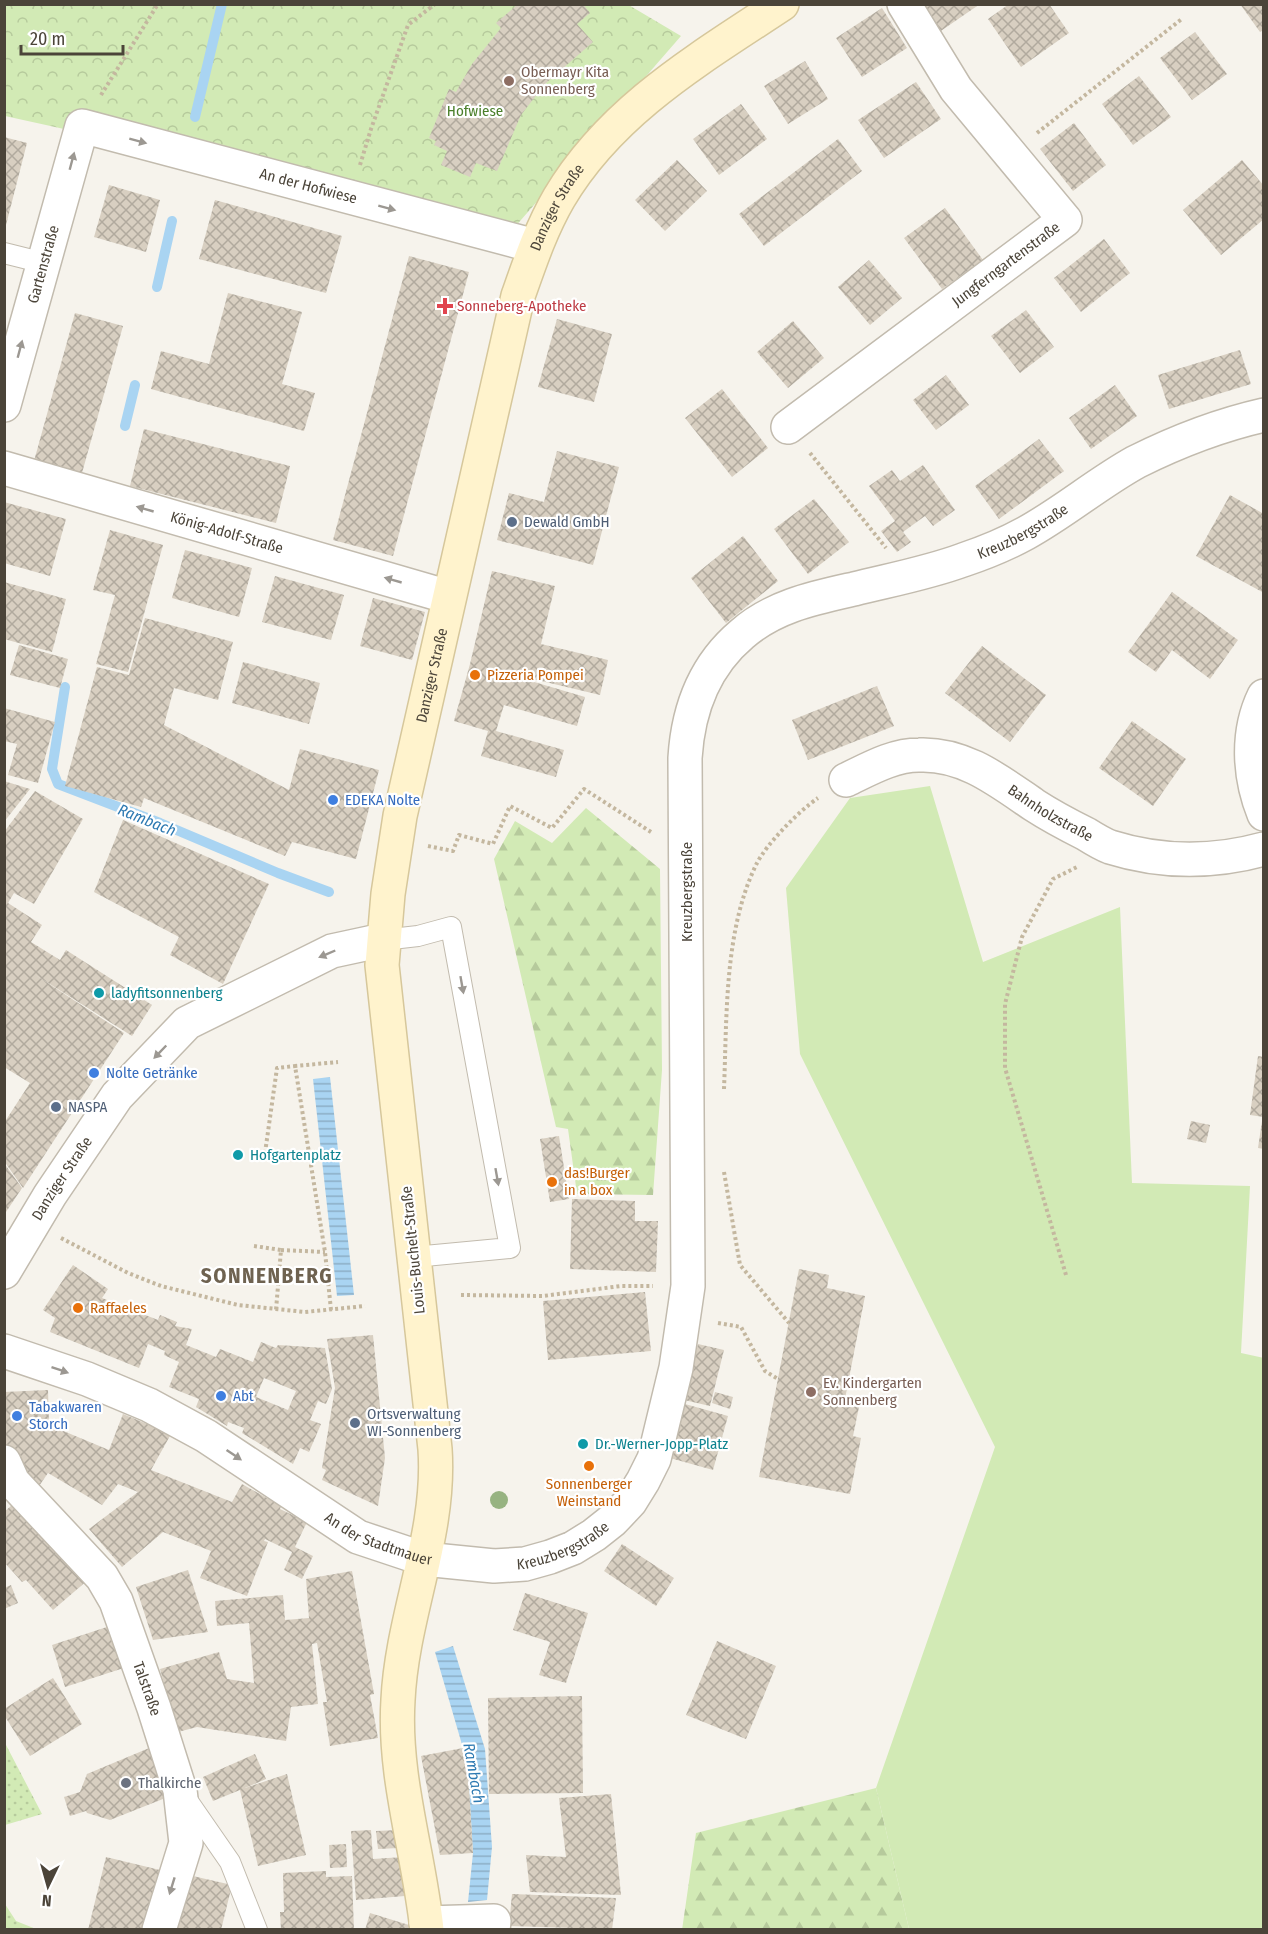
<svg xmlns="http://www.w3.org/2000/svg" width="1268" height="1934" font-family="'Fira Sans Condensed',sans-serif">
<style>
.grass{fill:url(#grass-dots)}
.forest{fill:url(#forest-firs)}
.park{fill:url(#park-crowns)}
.garden{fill:#d2eab5}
.water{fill:url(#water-rules)}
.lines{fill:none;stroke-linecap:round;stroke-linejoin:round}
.stream{stroke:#a9d4f2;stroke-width:10}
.building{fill:url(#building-cross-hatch);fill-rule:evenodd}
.lane-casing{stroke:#c2bbae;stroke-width:22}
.street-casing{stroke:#c2bbae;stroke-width:36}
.secondary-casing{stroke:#d6c79b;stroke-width:36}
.path{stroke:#c4b79f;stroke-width:4;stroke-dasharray:3 3;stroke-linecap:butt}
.lane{stroke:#fff;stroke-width:20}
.street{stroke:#fff;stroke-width:33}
.secondary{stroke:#fff3cd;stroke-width:33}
.tree{fill:#97b381}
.oneway{fill:#9c9892}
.education-dot{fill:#8d6e63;stroke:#fff;stroke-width:2}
.health-dot{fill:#e0444e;stroke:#fff;stroke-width:2}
.service-dot{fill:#5c6f8a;stroke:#fff;stroke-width:2}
.food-dot{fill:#e8710a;stroke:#fff;stroke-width:2}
.shop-dot{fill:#3f7fe0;stroke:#fff;stroke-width:2}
.culture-dot{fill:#0f9aa8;stroke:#fff;stroke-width:2}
.worship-dot{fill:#6b7280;stroke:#fff;stroke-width:2}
.labels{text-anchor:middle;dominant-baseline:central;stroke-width:4.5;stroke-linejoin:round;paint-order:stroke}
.education-label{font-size:15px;fill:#785e54;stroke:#fff;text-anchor:start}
.park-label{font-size:15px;fill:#4a7f2a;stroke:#fff}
.street-label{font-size:15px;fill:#4b4439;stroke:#fff}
.health-label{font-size:15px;fill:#be3a42;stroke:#fff;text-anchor:start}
.service-label{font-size:15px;fill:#4e5e75;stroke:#fff;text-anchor:start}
.food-label{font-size:15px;fill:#c56008;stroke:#fff;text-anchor:start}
.shop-label{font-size:15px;fill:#366cbe;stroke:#fff;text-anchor:start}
.culture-label{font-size:15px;fill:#0d838f;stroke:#fff;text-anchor:start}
.worship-label{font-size:15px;fill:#5b616d;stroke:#fff;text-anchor:start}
.water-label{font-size:16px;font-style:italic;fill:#2e7ab2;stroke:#fff}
.district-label{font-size:21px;font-weight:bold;letter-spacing:1.5px;fill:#6e6250;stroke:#fff}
</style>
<defs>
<pattern id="grass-dots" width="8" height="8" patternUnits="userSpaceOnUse" patternTransform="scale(1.5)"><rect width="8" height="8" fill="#d2eab5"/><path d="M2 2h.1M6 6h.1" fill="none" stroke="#b6ca9c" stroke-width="1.8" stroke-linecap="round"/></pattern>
<pattern id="forest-firs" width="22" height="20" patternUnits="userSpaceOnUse" patternTransform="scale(1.5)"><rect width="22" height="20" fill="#d2eab5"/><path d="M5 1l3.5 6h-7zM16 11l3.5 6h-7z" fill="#b6ca9c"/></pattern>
<pattern id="park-crowns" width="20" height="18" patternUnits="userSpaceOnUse" patternTransform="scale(1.5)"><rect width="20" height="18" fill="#d2eab5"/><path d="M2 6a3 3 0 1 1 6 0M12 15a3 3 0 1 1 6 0" fill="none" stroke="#b6ca9c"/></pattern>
<pattern id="water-rules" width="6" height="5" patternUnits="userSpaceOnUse" patternTransform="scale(1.5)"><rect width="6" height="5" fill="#a9d4f2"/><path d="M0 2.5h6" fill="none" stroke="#8caec5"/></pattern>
<pattern id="building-cross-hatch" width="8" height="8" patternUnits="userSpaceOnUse" patternTransform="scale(1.5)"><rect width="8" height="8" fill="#d8cfc1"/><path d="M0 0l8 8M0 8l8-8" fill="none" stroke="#b1aa9e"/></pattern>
</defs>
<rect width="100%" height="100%" fill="#f6f3ec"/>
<path class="grass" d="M5,1743L42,1814L5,1825H4Z
M5,1904L16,1921L36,1929H5Z"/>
<path class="forest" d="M586,808L660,869L662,1070L653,1195L577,1194L568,1129L556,1127L494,859L515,821L552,843Z
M876,1788L909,1929L682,1930L696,1833Z"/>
<path class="park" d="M627,4L681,36L514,228L5,116V5Z"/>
<path class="garden" d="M930,786L983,962L1120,907L1132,1183L1250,1186L1241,1353L1264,1358L1263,1929H909L876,1788L995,1447L800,1054L786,888L850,798Z"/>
<path class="water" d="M330,1077L354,1295L337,1296L313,1079Z
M453,1646L485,1749L492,1847L487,1900L468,1902L473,1853L468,1770L463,1748L435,1652Z"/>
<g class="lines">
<path class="stream" d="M195,117L222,4
M157,287L172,221
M125,426L135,385
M65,687L52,769L58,784L160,823L278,873L329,892"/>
</g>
<path class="building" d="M518,4H583L590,13L577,24L593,42L545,84L521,115L497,171L476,163L470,177L441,165L447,151L434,145L436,141L429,138L449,89L456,92L472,64L501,28L496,23Z
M914,4H980L935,35Z
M1009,4H1049L1069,33L1021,67L988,19Z
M1240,4H1264V30L1260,32Z
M882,8L907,48L862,77L836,38Z
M1195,32L1227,74L1192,100L1160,58Z
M805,61L828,99L788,124L764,86Z
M1139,76L1171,117L1133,145L1102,104Z
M916,82L941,119L884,158L858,120Z
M741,104L767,139L719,175L693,139Z
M1074,123L1106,165L1073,191L1040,149Z
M4,137L27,143L5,229H4Z
M838,139L862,171L764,246L739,214Z
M677,160L707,191L665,231L635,200Z
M1242,160L1264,186V219L1221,255L1183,210Z
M109,185L160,200L146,252L94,237Z
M215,200L342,236L326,293L199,259Z
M945,208L983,260L942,289L904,238Z
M1104,239L1130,273L1081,312L1054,278Z
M409,256L469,272L393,556L333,540Z
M869,260L902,298L870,325L838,287Z
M228,293L302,312L282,384L315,393L304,431L151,389L161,351L209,364Z
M1026,310L1054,347L1020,373L991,336Z
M75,313L123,326L82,473L34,461Z
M557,319L612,334L594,402L538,387Z
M793,321L824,358L788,388L757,352Z
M1240,350L1251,384L1169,409L1158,375Z
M946,375L969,405L936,430L913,400Z
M1115,385L1137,416L1091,449L1069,418Z
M722,389L768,448L732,477L685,418Z
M144,429L290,466L276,523L130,486Z
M1039,439L1064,471L999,519L975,486Z
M557,451L619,467L593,565L497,540L509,493L544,502Z
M923,465L955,510L933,526L925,516L903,532L911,542L897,552L881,531L895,521L869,486L892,470L900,481Z
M1230,495L1264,514V593L1196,556Z
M814,499L849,542L808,574L774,529Z
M4,502L66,519L50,576L4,563Z
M110,530L163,545L128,672L96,664L115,595L93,590Z
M743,536L778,581L726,623L691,578Z
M185,550L252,568L239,617L172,598Z
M492,571L555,586L541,644L608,660L600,695L483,667L585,697L577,726L504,705L496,731L564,750L556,777L481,756L488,731L454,721L470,664Z
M275,576L344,595L331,640L262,622Z
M4,582L66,599L52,652L4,639Z
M1172,592L1238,640L1210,679L1172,650L1156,672L1128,652Z
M373,598L425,612L412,660L360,646Z
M145,618L233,642L218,700L174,688L164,725L289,790L300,749L379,770L356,859L292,842L285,856L144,798L141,807L65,786L97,667L129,675Z
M19,645L68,659L60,688L10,675Z
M982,646L1046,695L1010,742L945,693Z
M243,662L320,683L309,724L232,703Z
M877,686L894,726L808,760L792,720Z
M4,708L55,722L38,783L8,775L17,744L4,741Z
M1132,721L1186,759L1153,806L1099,768Z
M4,781L30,789L4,822Z
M35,791L83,819L34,904L14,893L8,903L42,925L31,942L60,960L66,950L152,1005L132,1036L34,974L124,1033L23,1188L4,1161V1123L30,1083L4,1067V832Z
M123,820L269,884L223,984L170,955L179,937L94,892Z
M1258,1056L1264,1057V1117L1250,1115Z
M1191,1121L1210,1125L1206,1143L1187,1139Z
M1262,1121H1264V1149L1258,1148Z
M559,1136L569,1199L550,1202L540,1139Z
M4,1163L22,1188L6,1212L4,1211Z
M572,1199L635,1201V1221H658L656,1272L570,1269Z
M73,1265L108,1289L102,1298L158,1320L160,1315L177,1322L175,1326L192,1329L186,1345L216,1357L220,1349L253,1362L261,1342L276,1348L278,1345L325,1348L332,1389L326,1404L318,1401L310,1420L321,1424L309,1452L300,1448L293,1464L242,1433L244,1428L228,1422L227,1426L196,1407L199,1399L169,1387L179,1362L164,1355L165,1351L148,1344L139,1368L50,1332L55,1318L43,1310ZM264,1378L296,1391L288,1410L256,1397Z
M799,1269L829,1275L827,1288L865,1296L844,1404L859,1407L853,1436L861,1438L850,1494L759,1477Z
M645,1292L651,1351L548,1360L543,1301Z
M373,1335L385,1458L378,1506L322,1480L326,1470L322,1468L335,1388L327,1339Z
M698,1344L724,1350L710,1406L684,1400Z
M48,1390L49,1425L109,1450L123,1414L171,1434L151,1470L232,1502L242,1484L281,1506L280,1509L307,1522L295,1547L313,1556L302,1579L284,1570L292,1552L265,1539L264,1541L268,1542L247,1596L200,1578L211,1551L163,1532L122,1567L89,1529L138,1492L118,1484L102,1505L48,1473L39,1486L13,1461L6,1449L4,1392Z
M715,1392L733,1397L730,1409L712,1403Z
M685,1404L728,1416L713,1470L670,1458Z
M19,1499L89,1579L53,1610L26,1580L22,1582L4,1562V1512Z
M622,1544L674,1578L656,1606L604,1571Z
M188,1570L208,1632L153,1640L136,1587Z
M352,1571L374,1694L370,1695L378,1738L330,1746L323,1702H327L317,1643L312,1644L318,1704L291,1707L286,1741L197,1727L178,1732L160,1669L219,1652L227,1679L254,1683L249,1623L217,1626L215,1601L283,1595L285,1620L309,1618L306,1579Z
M11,1585L18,1603L4,1609V1588Z
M525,1593L588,1613L566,1683L539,1675L550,1642L513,1630Z
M116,1624L130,1666L65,1687L52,1645Z
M717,1641L776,1666L746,1739L686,1715Z
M53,1678L82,1724L30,1756L4,1715V1709Z
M582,1696L583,1793L489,1794L488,1698Z
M154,1746L173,1795L110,1820L87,1813L86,1811L70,1816L64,1797L80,1792L87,1774Z
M463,1748L468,1770L473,1853L440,1855L421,1756Z
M255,1754L266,1779L245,1788L287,1774L306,1855L258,1866L240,1790L213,1801L203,1777Z
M611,1794L621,1895L530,1892L526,1855L566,1857L559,1798Z
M371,1830L373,1859L403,1857L405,1896L356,1900L351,1831Z
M398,1830L399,1848L378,1849L376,1831Z
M346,1844L347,1867L330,1868L329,1845Z
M106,1857L160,1870L145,1930H88Z
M326,1871V1877L352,1876L354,1930H281L280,1912H284L283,1873Z
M184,1874L232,1885L221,1930H171Z
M512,1894L616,1898L612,1930H573V1928L509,1926Z
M370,1913L409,1925L408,1930H365Z"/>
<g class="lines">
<defs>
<path id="lane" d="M4,253L44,263
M383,940L418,936L451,927L510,1248L414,1257
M185,1797L230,1862L257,1930"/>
<g id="street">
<path id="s1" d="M4,405L82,126L535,246"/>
<path id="s2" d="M788,427L1065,220L956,89L904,4"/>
<path id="s3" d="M4,468L449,597"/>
<path d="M1264,696C1246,733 1249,777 1264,814"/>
<path id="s4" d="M846,780C869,769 893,755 919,755C964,753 999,781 1034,805C1051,816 1068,825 1086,834C1094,839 1102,844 1110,847C1161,863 1213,863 1264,849"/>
<path id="s5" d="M4,1272L50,1195L117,1096L187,1023L332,951L383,940"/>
<path id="s6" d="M4,1351L87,1379L149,1405L206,1436L358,1537L424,1559L494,1566L525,1564L550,1557L573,1548L594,1535L613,1520L630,1502L643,1481L654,1459L676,1368L688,1286L685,758C688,709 704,666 742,634C774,606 814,598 854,589C890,580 928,573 963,560C984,553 1006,544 1026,533C1064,512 1098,483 1136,462C1176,442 1220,425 1264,415"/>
<path id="s7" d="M4,1462L13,1482L102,1577L116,1601L154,1708L180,1790L186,1843L159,1930"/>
<path d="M426,1923L494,1921L493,1930"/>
</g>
<g id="secondary">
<path id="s8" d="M427,1930C419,1853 393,1777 398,1700C402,1615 441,1535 435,1449L382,965L388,894L400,816L518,296C530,262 541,229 559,198C611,110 699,59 782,4"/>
</g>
</defs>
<use href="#lane" class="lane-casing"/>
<use href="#street" class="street-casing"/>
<use href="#secondary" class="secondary-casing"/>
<path class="path" d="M101,95L158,4
M1037,133L1183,18
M360,165L371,129L408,25L435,4
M810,453L886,548
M428,846L453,851L459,835L493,844L510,806L552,828L584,789L651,832
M724,1089C727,1016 724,931 756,865C766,844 799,811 818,798
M265,1153L277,1068L295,1066
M724,1172L740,1265L789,1323
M61,1238L128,1273L161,1286L238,1305L305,1312L365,1306
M254,1246L281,1250L276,1310
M281,1250L325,1252
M1066,1275L1005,1068V1004L1022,937L1053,879L1077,867
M461,1295L543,1296L621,1286H653
M331,1310L325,1252L295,1066L338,1062
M718,1323L741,1327L765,1371L778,1379"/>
<use href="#lane" class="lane"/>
<use href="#street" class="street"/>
<use href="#secondary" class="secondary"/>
</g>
<circle class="tree" cx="499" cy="1500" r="9"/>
<defs><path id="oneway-solid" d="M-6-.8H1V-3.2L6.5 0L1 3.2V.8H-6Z" transform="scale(1.5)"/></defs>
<g class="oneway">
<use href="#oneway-solid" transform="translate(138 141) rotate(15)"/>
<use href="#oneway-solid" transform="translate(72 161) rotate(-75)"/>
<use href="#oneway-solid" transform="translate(387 208) rotate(15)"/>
<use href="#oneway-solid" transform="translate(20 349) rotate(-75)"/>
<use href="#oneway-solid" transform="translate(145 509) rotate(-164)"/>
<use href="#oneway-solid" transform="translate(393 580) rotate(-164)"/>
<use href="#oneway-solid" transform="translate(327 954) rotate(157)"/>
<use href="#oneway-solid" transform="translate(462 985) rotate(80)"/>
<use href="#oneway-solid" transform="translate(160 1052) rotate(134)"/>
<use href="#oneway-solid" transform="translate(497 1177) rotate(80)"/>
<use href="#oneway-solid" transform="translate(60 1370) rotate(19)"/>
<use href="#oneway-solid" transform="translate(234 1455) rotate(34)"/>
<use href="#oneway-solid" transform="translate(172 1886) rotate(107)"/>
</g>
<g class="education-dot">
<circle cx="509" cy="81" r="6"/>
<circle cx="811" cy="1392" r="6"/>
</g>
<path class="health-dot" d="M442 297h6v6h6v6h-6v6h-6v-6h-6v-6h6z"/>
<g class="service-dot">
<circle cx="512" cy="522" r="6"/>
<circle cx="56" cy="1107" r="6"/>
<circle cx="355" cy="1423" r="6"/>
</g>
<g class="food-dot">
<circle cx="475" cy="675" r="6"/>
<circle cx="552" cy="1182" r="6"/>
<circle cx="78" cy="1308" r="6"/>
<circle cx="589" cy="1466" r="6"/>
</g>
<g class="shop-dot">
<circle cx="333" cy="800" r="6"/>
<circle cx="94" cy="1073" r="6"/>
<circle cx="221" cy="1396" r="6"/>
<circle cx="17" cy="1416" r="6"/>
</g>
<g class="culture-dot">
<circle cx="99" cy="993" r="6"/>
<circle cx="238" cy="1155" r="6"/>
<circle cx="583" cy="1444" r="6"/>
</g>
<circle class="worship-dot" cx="126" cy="1783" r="6"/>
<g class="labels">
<g class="education-label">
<text x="521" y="72">Obermayr Kita<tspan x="521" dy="17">Sonnenberg</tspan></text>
<text x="823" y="1383">Ev. Kindergarten<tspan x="823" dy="17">Sonnenberg</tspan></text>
</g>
<g class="park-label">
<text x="475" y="111">Hofwiese</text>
</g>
<g class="street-label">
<text stroke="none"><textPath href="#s1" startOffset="524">An der Hofwiese</textPath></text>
<text stroke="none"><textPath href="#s8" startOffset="1754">Danziger Straße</textPath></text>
<text stroke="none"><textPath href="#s2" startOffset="272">Jungferngartenstraße</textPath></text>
<text stroke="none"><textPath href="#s1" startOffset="146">Gartenstraße</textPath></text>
<text stroke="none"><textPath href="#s6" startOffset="1893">Kreuzbergstraße</textPath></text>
<text stroke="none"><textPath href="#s3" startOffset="232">König-Adolf-Straße</textPath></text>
<text stroke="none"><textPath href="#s8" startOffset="1268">Danziger Straße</textPath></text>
<text stroke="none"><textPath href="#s4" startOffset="224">Bahnholzstraße</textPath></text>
<text transform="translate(687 892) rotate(-90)">Kreuzbergstraße</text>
<text stroke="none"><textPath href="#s5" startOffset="110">Danziger Straße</textPath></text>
<text transform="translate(413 1250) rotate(-96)">Louis-Buchelt-Straße</text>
<text stroke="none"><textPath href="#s6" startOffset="422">An der Stadtmauer</textPath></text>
<text stroke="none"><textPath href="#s6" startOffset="615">Kreuzbergstraße</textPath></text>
<text stroke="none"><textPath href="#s7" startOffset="273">Talstraße</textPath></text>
</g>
<g class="health-label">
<text x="457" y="306">Sonneberg-Apotheke</text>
</g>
<g class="service-label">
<text x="524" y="522">Dewald GmbH</text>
<text x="68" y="1107">NASPA</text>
<text x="367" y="1414">Ortsverwaltung<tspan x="367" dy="17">WI-Sonnenberg</tspan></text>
</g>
<g class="food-label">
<text x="487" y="675">Pizzeria Pompei</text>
<text x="564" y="1173">das!Burger<tspan x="564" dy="17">in a box</tspan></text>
<text x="90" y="1308">Raffaeles</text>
<text x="589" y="1484" text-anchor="middle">Sonnenberger<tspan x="589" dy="17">Weinstand</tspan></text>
</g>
<g class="shop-label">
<text x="345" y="800">EDEKA Nolte</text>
<text x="106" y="1073">Nolte Getränke</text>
<text x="233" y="1396">Abt</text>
<text x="29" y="1407">Tabakwaren<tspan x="29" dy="17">Storch</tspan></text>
</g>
<g class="culture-label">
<text x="111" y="993">ladyfitsonnenberg</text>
<text x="250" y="1155">Hofgartenplatz</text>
<text x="595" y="1444">Dr.-Werner-Jopp-Platz</text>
</g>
<g class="worship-label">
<text x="138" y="1783">Thalkirche</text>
</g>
<g class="water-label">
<text transform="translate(147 820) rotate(22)">Rambach</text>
<text transform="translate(474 1773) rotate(80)">Rambach</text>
</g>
<g class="district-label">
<text x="267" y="1276">SONNENBERG</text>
</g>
</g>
<rect width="1268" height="1934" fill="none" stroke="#4b4439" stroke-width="12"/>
<g transform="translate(48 1886) rotate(185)" stroke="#ffffff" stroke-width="4.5" paint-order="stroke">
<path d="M0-4.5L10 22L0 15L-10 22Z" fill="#4b4439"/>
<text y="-9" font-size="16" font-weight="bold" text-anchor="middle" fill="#4b4439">N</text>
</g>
<path d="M21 45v9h102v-9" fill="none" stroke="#4b4439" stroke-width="3"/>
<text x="30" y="45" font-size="18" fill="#4b4439" stroke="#ffffff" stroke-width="4.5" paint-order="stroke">20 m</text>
</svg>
